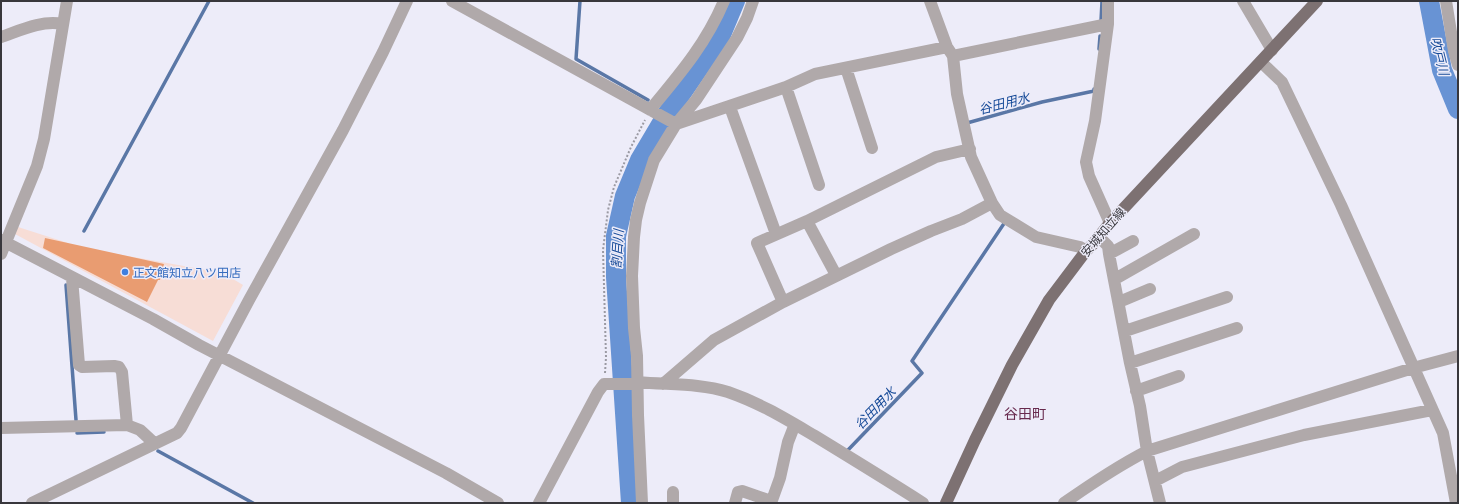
<svg xmlns="http://www.w3.org/2000/svg" width="1459" height="504" font-family="'Noto Serif','Noto Sans JP',serif">
<style>
.commercial{fill:#f7ddd6}
.lines{fill:none;stroke-linecap:round;stroke-linejoin:round}
.stream{stroke:#5a77a6;stroke-width:3.5}
.river{stroke:#6893d4;stroke-width:20}
.building{fill:#e99c71}
.path{stroke:#9b9aa3;stroke-width:2;stroke-dasharray:2 2;stroke-linecap:butt}
.minor{stroke:#b0a9aa;stroke-width:12}
.major{stroke:#7d7172;stroke-width:12}
.shop-dot{fill:#3f7fe0;stroke:#edecf9;stroke-width:1.5}
.labels{text-anchor:middle;dominant-baseline:central;stroke-width:3;stroke-linejoin:round;paint-order:stroke}
.street-label{font-size:12px;fill:#38373c;stroke:#edecf9}
.shop-label{font-size:12px;fill:#366cbe;stroke:#edecf9;text-anchor:start}
.water-label{font-size:13px;font-style:italic;fill:#164a98;stroke:#edecf9}
.quarter-label{font-size:14px;fill:#67294d;stroke:#edecf9}
</style>
<rect width="100%" height="100%" fill="#edecf9"/>
<path class="commercial" d="M18,227L68,243L72,246L223,273L243,285L213,341L15,234Z"/>
<g class="lines">
<path class="stream" d="M580,1L576,59L648,100
M1101,21L1102,1
M1099,49L1100,36
M665,109L669,111
M967,123L1042,102L1094,91V89
M84,231L209,1
M66,285L76,420
M77,433L104,432
M848,450L922,373L912,361L1005,222
M158,451L253,503"/>
<path class="river" d="M1429,1L1442,70L1458,109
M631,503L616,277V236L625,196L640,160L669,111L720,37L735,1"/>
</g>
<path class="building" d="M45,238L164,264L160,280H158L147,302L43,248Z"/>
<g class="lines">
<path class="path" d="M605,373L606,357L603,250L608,210L614,187L631,147L645,120"/>
<path class="minor" d="M452,1L676,124
M930,1L947,47L953,56L957,94L971,157L992,203L1000,215L1036,237L1080,247L1086,251
M1108,1V24L1095,121L1086,162L1089,176L1110,223
M1243,1L1272,50
M1446,1L1454,51L1458,65
M1,37C21,30 41,20 63,24
M953,56L1108,24
M1261,62L1282,82L1341,205L1443,433L1456,503
M846,68L872,148
M786,87L819,185
M730,107L776,234
M650,110C679,75 706,44 724,1
M676,124L786,87L815,74L947,47
M807,221L836,275
M1099,237L1108,246L1109,254L1130,363L1140,406L1147,451L1160,503
M1,240L153,319L199,345L446,473L498,503
M1,254L37,166L44,139L67,1
M1109,254L1133,241
M72,278L79,365L82,367L114,366L119,367L122,372L127,425
M1115,279L1194,234
M783,302L757,243L807,221L936,157L970,149
M1119,302L1150,289
M1125,331L1227,297
M1130,363L1237,328
M663,384L714,340L783,302L891,249L931,231L962,219L992,203
M1136,391L1179,376
M1,428L127,425L140,430L154,443
M1155,481L1182,467L1304,435L1432,410
M32,503L177,433L181,428L249,300L343,130L383,52L407,1
M539,503L598,392L604,384H633L638,382C668,385 699,383 728,392C760,403 786,419 815,436C851,458 887,480 923,503
M642,503L638,415L637,356L634,328L632,276L634,237L636,220L640,203L654,160L676,124L696,100L737,38L747,18L753,1
M673,503V492
M735,503L738,492L742,491L771,501
M771,503L780,478L788,442L795,424
M1064,503C1091,484 1118,466 1147,451L1413,368L1458,356"/>
<path class="major" d="M946,503L975,440L1012,365L1049,300L1086,251L1093,244L1110,223L1317,1"/>
</g>
<circle class="shop-dot" cx="125" cy="272" r="4"/>
<g class="labels">
<g class="street-label">
<text transform="translate(1103 232) rotate(-49)">安城知立線</text>
</g>
<g class="shop-label">
<text x="133" y="272">正文館知立八ツ田店</text>
</g>
<g class="water-label">
<text transform="translate(1440 56) rotate(76)">吹戸川</text>
<text transform="translate(1004 103) rotate(-14)">谷田用水</text>
<text transform="translate(617 249) rotate(-86)">割目川</text>
<text transform="translate(875 408) rotate(-46)">谷田用水</text>
</g>
<g class="quarter-label">
<text x="1025" y="413">谷田町</text>
</g>
</g>
<rect width="1459" height="504" fill="none" stroke="#38373c" stroke-width="4"/>
</svg>
